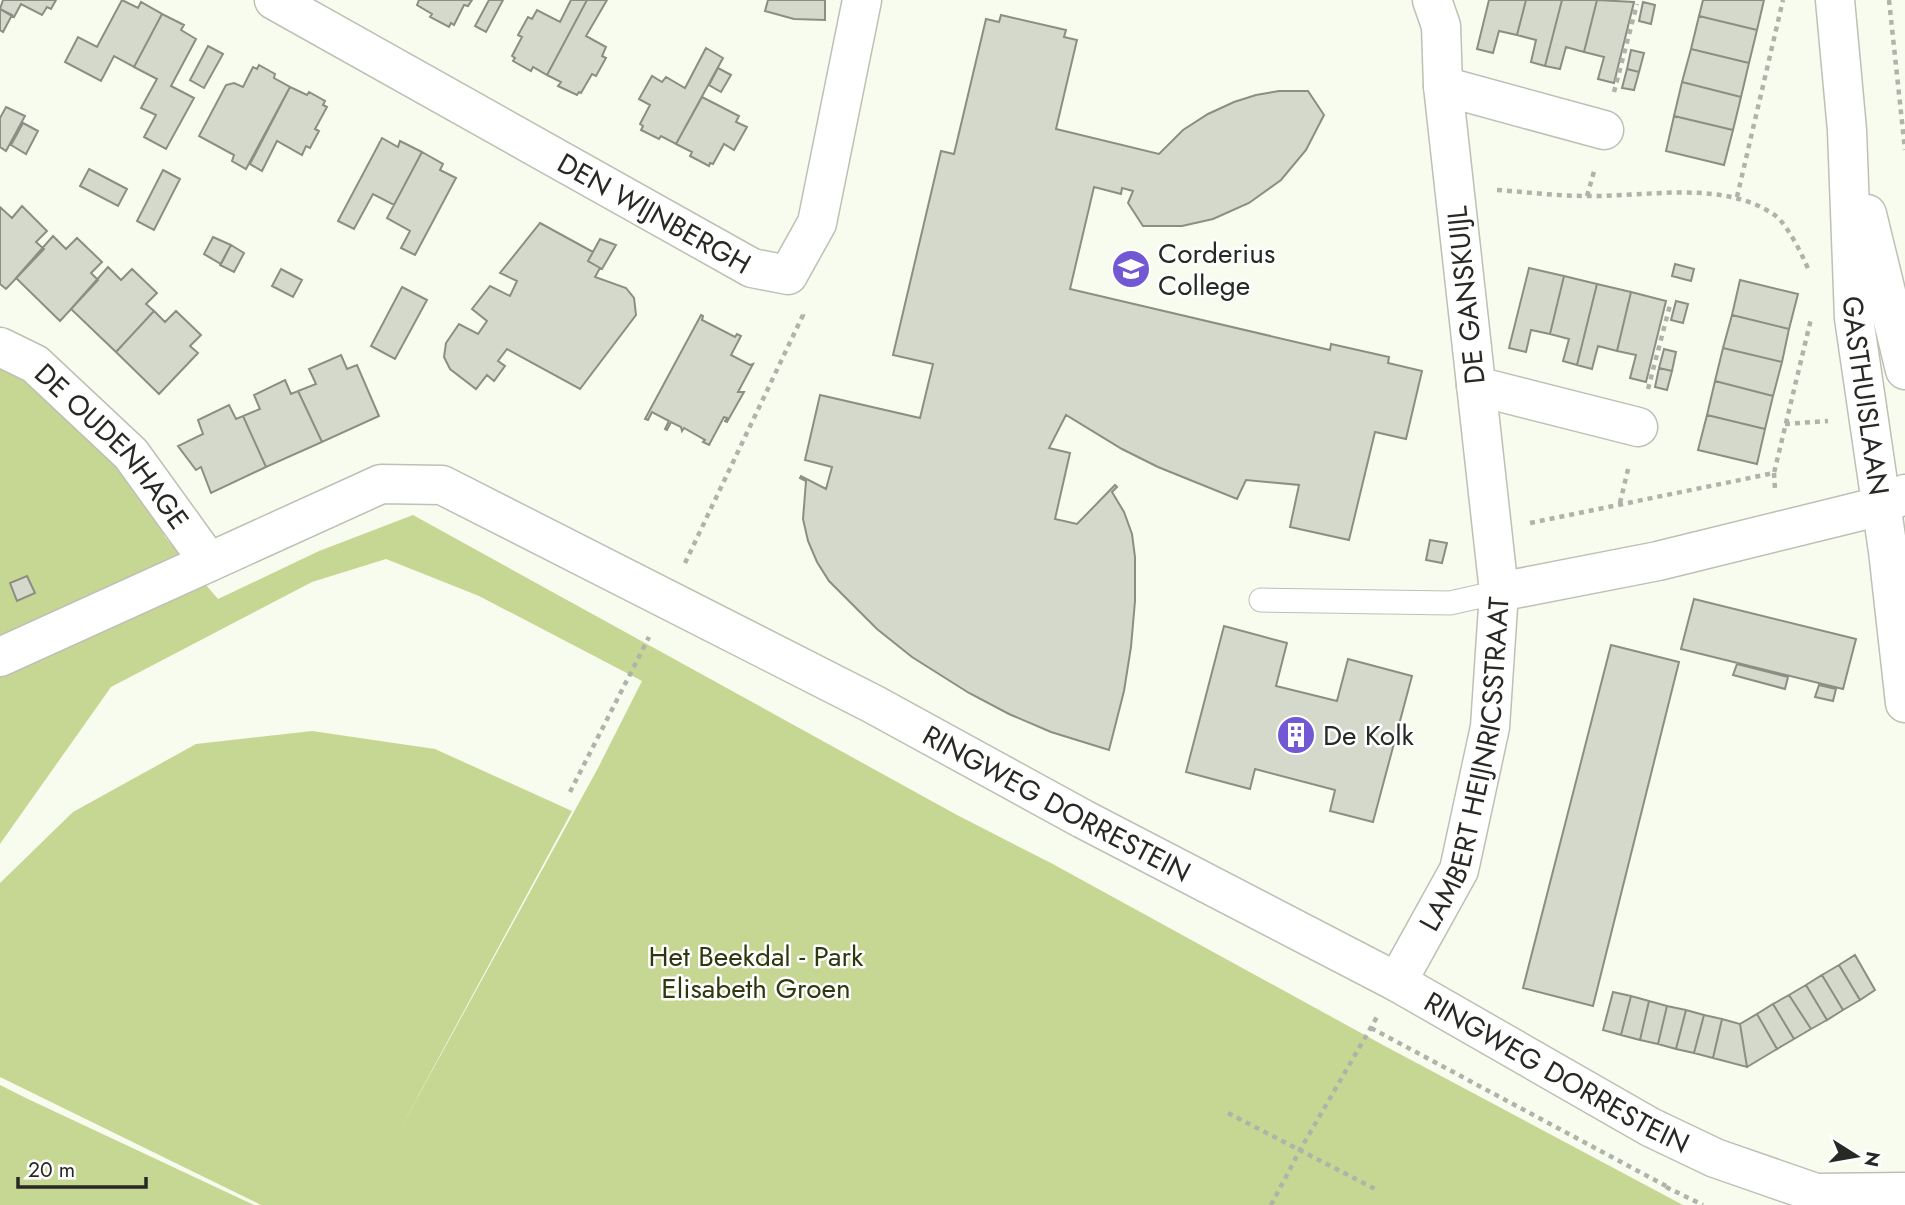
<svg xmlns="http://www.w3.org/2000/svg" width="1905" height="1205" font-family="Jost,sans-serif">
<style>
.green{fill:#c6d793}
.building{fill:#d5d9cc;stroke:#8b8e83;stroke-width:2}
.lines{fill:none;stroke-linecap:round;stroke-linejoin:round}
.lane-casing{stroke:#bdc0b4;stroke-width:25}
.street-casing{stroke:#bdc0b4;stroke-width:41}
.secondary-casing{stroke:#bdc0b4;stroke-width:41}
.path{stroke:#b0b3a9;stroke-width:4.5;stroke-dasharray:5 5;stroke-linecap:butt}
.lane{stroke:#fff;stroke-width:23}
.street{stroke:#fff;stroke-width:38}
.secondary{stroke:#fff;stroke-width:38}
.labels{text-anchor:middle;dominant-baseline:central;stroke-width:5;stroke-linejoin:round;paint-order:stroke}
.street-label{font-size:28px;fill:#272924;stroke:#fff}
.poi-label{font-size:28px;fill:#272924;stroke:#fff;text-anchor:start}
.park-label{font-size:28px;fill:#2f370e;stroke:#fff}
</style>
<rect width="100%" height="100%" fill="#f8fcef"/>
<path class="green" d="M0,359L100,440L152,510L165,537L218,599L319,551L413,515L957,815L1051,863L1383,1045L1683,1205H261L0,1077V883L73,812L196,744L312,731L435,749L572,811L398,1133L598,768L642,681L479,596L386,559L312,582L111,687L0,844Z
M0,1085L28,1099L254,1205H0Z"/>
<path class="building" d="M3,0H56L51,9L47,7L42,15L21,4L14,17L0,9Z
M122,0L138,8L141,2L162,14L134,67L114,56L101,81L65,62L78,37L97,47Z
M419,0H472L468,6L464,5L454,25L451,23L449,27L430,17L432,14L417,5Z
M489,0H503L486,32L475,26Z
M571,0H587L547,75L533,67L531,71L513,61L515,58L512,56L522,37L518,35L528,17L532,19L537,10L560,22Z
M587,0H607L586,36L606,47L602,56L606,58L596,76L592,74L581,93L579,92L577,95L558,86L561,82L547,75Z
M768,0H825V20L794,19L765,11Z
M1489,0H1526L1517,35L1499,31L1493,53L1477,49Z
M1526,0H1562L1545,66L1531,62L1536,40L1517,35Z
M1562,0H1597L1584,52L1566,47L1560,69L1545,66Z
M1597,0L1634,2L1614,83L1598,79L1604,57L1584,52Z
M1703,0H1764L1757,30L1699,16Z
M1643,2L1655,5L1651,24L1639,21Z
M0,9L12,15L3,32L0,30Z
M162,14L184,25L181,30L196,39L171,86L194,98L166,149L144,137L156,115L141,108L157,79L134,67Z
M1001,15L1066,30L1064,37L1077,40L1056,129L1159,154L1183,130L1208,114L1234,102L1256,95L1279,91H1308L1324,115L1306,150L1281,180L1249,203L1213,219L1182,226H1143L1128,203L1133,191L1122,188L1121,194L1094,187L1070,289L1330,350L1331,344L1389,357L1388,363L1422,371L1406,439L1375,432L1349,540L1290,527L1299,485L1246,480L1237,499L1158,467L1122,449L1066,415L1049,448L1070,453L1055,519L1077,524L1115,485L1117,487L1112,492L1124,512L1132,534L1135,557V601L1131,647L1124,691L1109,750L1051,732L1009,714L969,693L912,657L877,629L829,581L817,562L808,541L803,519L806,481L800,478L801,476L826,489L832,467L805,460L820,395L920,418L933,364L893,355L941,151L954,154L986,19L999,22Z
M1699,16L1757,30L1749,63L1691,49Z
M208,46L223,54L204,88L190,80Z
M706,48L723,58L676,144L661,136L659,139L641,130L643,126L640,124L650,105L639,99L652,76L662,82L666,77L685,88Z
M1691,49L1749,63L1741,97L1682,82Z
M1631,50L1644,53L1639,72L1627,69Z
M259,65L275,74L274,78L290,87L246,169L232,161L234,155L199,136L226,85L234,83L243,87L253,67L257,69Z
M718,68L731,75L721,92L709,85Z
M1627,69L1639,72L1634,90L1622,88Z
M1682,82L1741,97L1733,130L1674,116Z
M290,87L307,95L309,92L325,101L323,105L327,107L315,129L319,131L310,148L306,146L302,155L277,141L262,171L250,164Z
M702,97L739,116L736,122L747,127L734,150L724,144L713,164L710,163L709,166L690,156L692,152L676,144Z
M6,107L25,116L6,151L0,147V118Z
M1674,116L1733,130L1724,165L1666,151Z
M23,123L38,131L26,154L11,145Z
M382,138L398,147L400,141L422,152L394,205L373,194L354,229L338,221Z
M422,152L443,164L440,170L456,178L415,255L401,248L410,231L387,218Z
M89,169L127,189L118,206L80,186Z
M163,170L180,179L154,230L137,221Z
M22,206L47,231L36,242L44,249L6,289L0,284V207L12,218Z
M540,223L593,252L588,261L600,268L595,277L626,288L634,298L636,315L580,389L507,349L498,361L505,366L494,381L487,375L476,389L450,369L444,357L446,343L459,324L478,334L487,321L472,309L490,286L510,296L517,281L500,273Z
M53,236L66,249L77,238L102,262L91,273L98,280L60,321L16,278Z
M213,237L231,245L221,264L204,254Z
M600,239L616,245L602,269L588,261Z
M231,245L244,253L234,272L220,265Z
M1675,264L1694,269L1691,281L1672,276Z
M108,267L121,280L132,269L157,293L146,304L154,311L116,352L71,309Z
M1529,268L1564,276L1550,334L1531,330L1526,352L1509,348Z
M281,269L302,280L293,297L272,286Z
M1564,276L1597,284L1577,365L1563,361L1569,339L1550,334Z
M1740,280L1798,294L1789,329L1732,315Z
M1597,284L1631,292L1617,351L1598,346L1592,369L1577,365Z
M402,287L427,300L395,359L371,346Z
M1631,292L1666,301L1646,382L1630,378L1636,355L1617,351Z
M1676,301L1688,304L1683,323L1671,320Z
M154,311L165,322L176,311L201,335L190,346L198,353L159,394L116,352Z
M701,315L703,316L702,320L735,337L737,334L741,336L731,355L750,365L753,364L738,392H744L727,422L725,421L727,418L724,417L709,445L703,442L705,440L684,428L682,431L681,427L671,422L667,430L665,429L669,421L652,412L648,420L645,419Z
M1732,315L1789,329L1782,362L1723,348Z
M1723,348L1782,362L1773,396L1715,381Z
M1664,349L1676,352L1672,371L1659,368Z
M341,355L347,369L357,365L379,416L322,442L298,391L316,384L309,369Z
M1659,368L1672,371L1667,390L1655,387Z
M285,380L291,394L298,391L322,442L266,467L243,416L260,409L254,395Z
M1715,381L1773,396L1765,429L1707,415Z
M229,405L236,419L243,416L266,467L211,493L201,467L196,470L178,446L203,434L198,420Z
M1707,415L1765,429L1757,464L1698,450Z
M1430,540L1447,543L1442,563L1426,560Z
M27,576L35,593L17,601L10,583Z
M1694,599L1856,639L1843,689L1681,649Z
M1224,626L1287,643L1276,686L1337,701L1348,659L1412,676L1373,822L1330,811L1335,790L1255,769L1250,789L1186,772Z
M1611,645L1679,662L1593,1006L1523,988Z
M1737,664L1788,677L1785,689L1733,675Z
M1819,685L1836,689L1833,701L1815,697Z
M1855,955L1875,990L1860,1000L1839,965Z
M1839,965L1860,1000L1843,1010L1822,975Z
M1822,975L1843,1010L1827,1020L1806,985Z
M1806,985L1827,1020L1811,1029L1789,995Z
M1613,992L1631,996L1621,1035L1603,1030Z
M1789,995L1811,1029L1794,1039L1773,1004Z
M1631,996L1649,1001L1640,1040L1621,1035Z
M1649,1001L1667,1006L1658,1044L1640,1040Z
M1773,1004L1794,1039L1777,1049L1757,1014Z
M1667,1006L1686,1010L1676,1049L1658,1044Z
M1686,1010L1704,1015L1694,1053L1676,1049Z
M1757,1014L1777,1049L1747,1067L1740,1024Z
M1704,1015L1722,1019L1713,1058L1694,1053Z
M1722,1019L1740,1024L1747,1067L1713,1058Z"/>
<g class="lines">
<defs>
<path id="lane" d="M1261,600L1450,603L1499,592"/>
<g id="street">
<path id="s1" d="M274,0L752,268L788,275L817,223L862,0"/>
<path d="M1443,86L1604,130"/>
<path id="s2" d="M0,347L35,364L131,454L209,562"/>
<path d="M1476,386L1638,427"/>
<path d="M1499,592L1658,561L1881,506L1905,494"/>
<path id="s3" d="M0,657L381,484L442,485L873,704L1083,819L1397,982L1650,1127L1715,1158L1816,1193L1905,1192"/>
<path id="s4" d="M1397,982L1459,870L1490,727L1499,592L1443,86L1441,26L1432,0"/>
</g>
<g id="secondary">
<path id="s5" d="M1835,0L1847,130L1854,318L1888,551L1905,703"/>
<path d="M1867,214L1905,370"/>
</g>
</defs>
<use href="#lane" class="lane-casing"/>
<use href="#street" class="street-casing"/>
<use href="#secondary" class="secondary-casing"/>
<path class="path" d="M1889,0L1905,150
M1614,92L1637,4
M1497,190C1527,192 1557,196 1587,196C1647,197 1724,179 1776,216C1788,226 1803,256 1809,271
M1587,196L1595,168
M1737,197L1783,0
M1648,389L1670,305
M1785,424L1828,421
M1774,473L1775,490
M1620,503L1629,465
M1530,523L1774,473L1811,319
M685,563L803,315L802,312
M570,792L649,637
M1371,1028L1666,1186
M1228,1113L1375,1189
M1666,1187L1703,1205
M1271,1205L1300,1150L1377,1017"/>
<use href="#lane" class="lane"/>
<use href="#street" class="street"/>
<use href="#secondary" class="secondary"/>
</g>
<defs>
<symbol id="school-disc" viewBox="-11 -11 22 22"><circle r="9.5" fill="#7258d2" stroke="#fff"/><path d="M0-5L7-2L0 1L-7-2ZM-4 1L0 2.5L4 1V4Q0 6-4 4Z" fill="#fff"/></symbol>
<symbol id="building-disc" viewBox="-11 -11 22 22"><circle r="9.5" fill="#7258d2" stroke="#fff"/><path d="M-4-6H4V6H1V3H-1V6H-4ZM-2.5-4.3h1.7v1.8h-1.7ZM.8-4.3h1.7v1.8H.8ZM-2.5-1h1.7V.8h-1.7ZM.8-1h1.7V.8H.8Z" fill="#fff"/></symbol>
</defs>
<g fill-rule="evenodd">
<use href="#school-disc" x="1109" y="247" width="44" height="44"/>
<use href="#building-disc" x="1274" y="713" width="44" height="44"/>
</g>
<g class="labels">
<g class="street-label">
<text stroke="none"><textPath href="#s1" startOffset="436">DEN WIJNBERGH</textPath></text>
<text transform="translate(1466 295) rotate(-96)">DE GANSKUIJL</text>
<text stroke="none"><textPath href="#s5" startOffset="397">GASTHUISLAAN</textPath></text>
<text stroke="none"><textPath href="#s2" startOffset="152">DE OUDENHAGE</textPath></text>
<text stroke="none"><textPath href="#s4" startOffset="233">LAMBERT HEIJNRICSSTRAAT</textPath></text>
<text stroke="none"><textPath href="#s3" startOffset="1172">RINGWEG DORRESTEIN</textPath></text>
<text stroke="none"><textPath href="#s3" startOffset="1740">RINGWEG DORRESTEIN</textPath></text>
</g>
<g class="poi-label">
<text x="1158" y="253">Corderius<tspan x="1158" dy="32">College</tspan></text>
<text x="1323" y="735">De Kolk</text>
</g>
<g class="park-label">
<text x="756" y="956">Het Beekdal - Park<tspan x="756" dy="32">Elisabeth Groen</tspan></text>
</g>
</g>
<g transform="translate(1856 1156) rotate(101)" stroke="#ffffff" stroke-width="5" paint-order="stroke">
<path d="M0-5L12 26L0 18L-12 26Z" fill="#272924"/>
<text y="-10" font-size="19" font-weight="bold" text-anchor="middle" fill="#272924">N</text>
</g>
<path d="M18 1177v10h128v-10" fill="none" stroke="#272924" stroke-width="3.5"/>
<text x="28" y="1177" font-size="21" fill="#272924" stroke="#ffffff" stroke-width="5" paint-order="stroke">20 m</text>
</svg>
